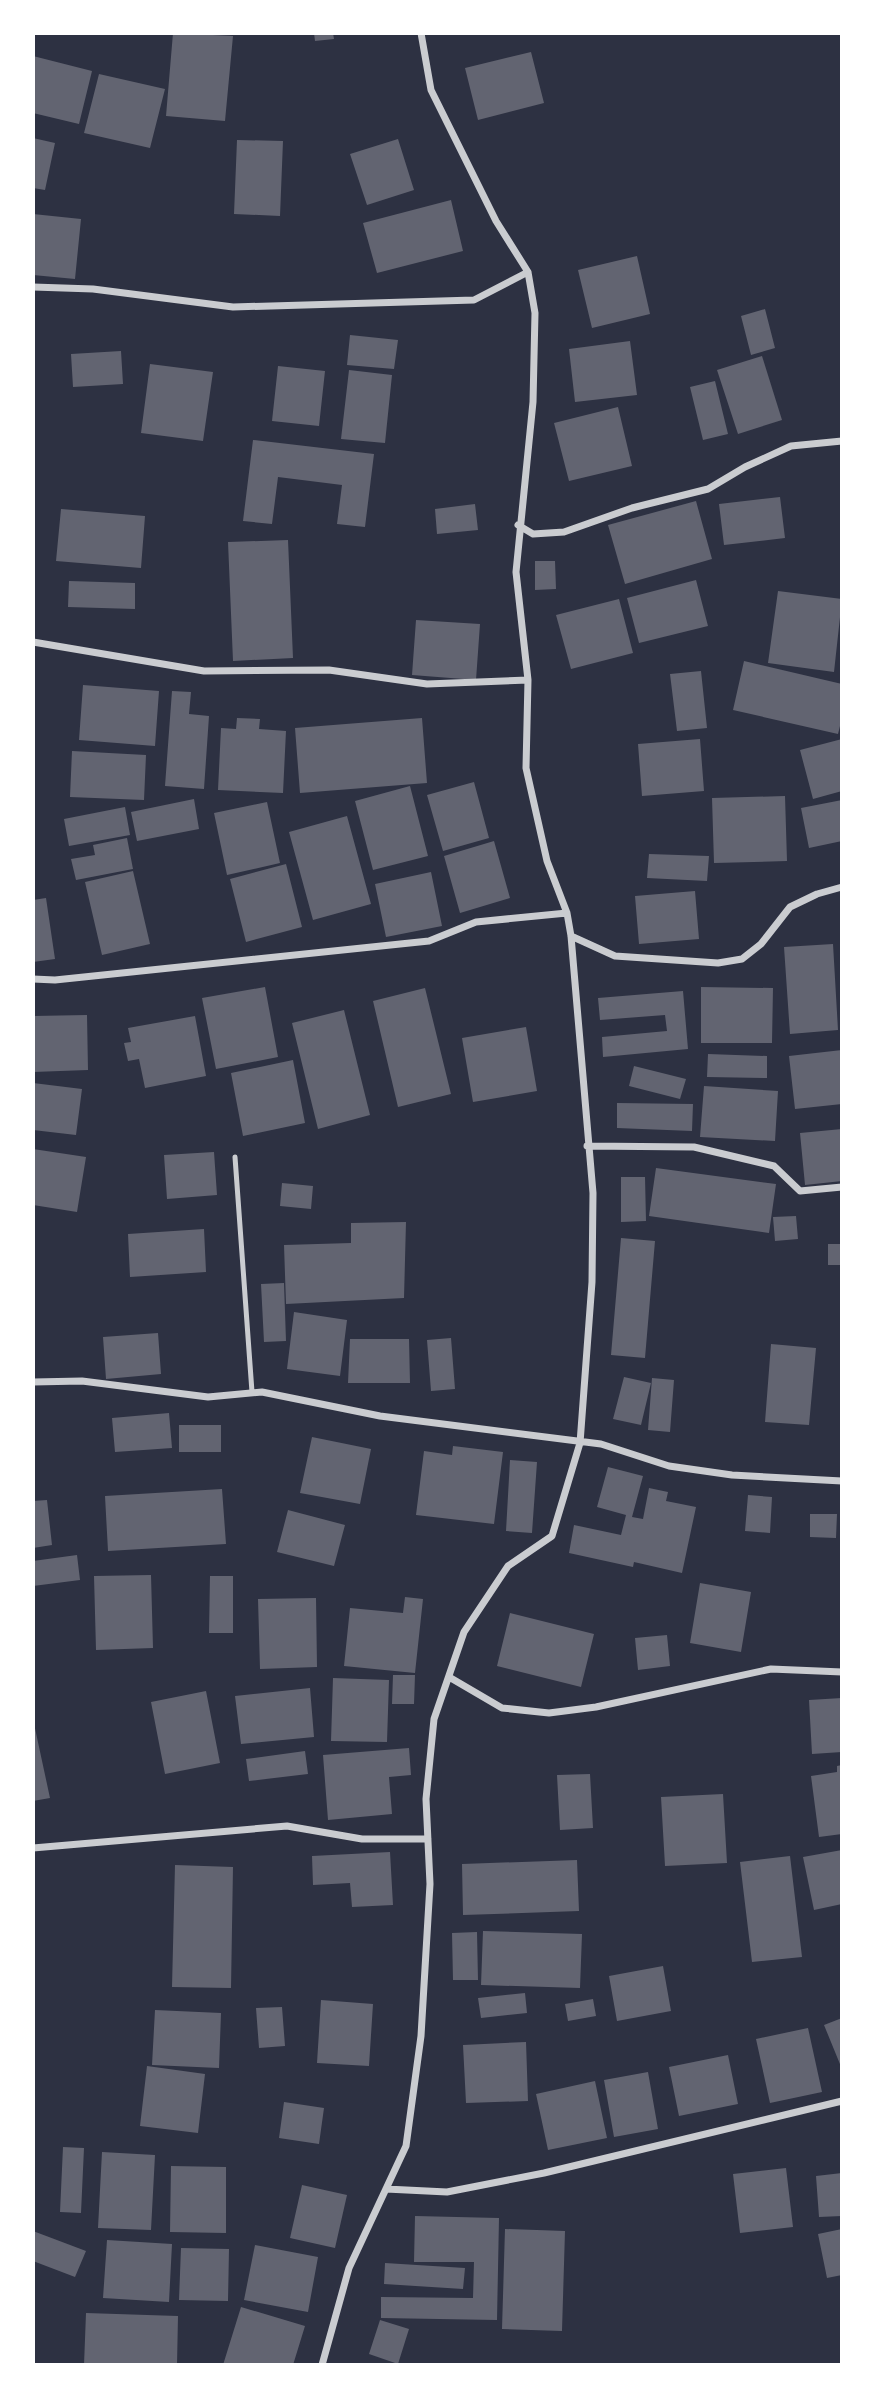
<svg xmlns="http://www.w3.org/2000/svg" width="875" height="2398" font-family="'PT Sans Narrow',sans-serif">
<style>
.building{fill:#626471}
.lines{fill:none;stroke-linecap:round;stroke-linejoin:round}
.service{stroke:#caccd0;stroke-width:5}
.minor{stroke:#caccd0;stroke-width:7}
</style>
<rect width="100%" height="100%" fill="#2d3142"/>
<path class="building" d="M173,33L233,36L225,121L166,116Z
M314,33H333L334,39L315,41Z
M531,52L544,103L478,120L465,68Z
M33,56L92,71L79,124L33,113Z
M99,74L165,89L150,148L84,133Z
M33,138L55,143L45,190L33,188Z
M398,139L414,190L367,205L350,154Z
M237,140L283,141L280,216L234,214Z
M451,200L463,251L377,273L363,223Z
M33,214L81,219L75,279L33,275Z
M637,256L650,314L592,328L578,270Z
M765,309L775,348L751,355L741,316Z
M350,335L398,340L394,369L347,365Z
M630,341L637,395L575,402L569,349Z
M121,351L123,384L73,387L71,354Z
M762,356L782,420L738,434L717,370Z
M150,364L213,372L203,441L141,433Z
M278,366L325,371L319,426L272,421Z
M349,370L392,375L385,443L341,439Z
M715,381L728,434L703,440L690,387Z
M618,407L632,466L569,481L554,423Z
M253,440L374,454L365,527L337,524L342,485L278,477L272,524L243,521Z
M780,497L785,538L724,545L719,504Z
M696,501L712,559L625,584L608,525Z
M475,504L478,530L437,534L435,509Z
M61,509L145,516L141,568L56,561Z
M288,540L293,658L233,661L228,542Z
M535,561H555L556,589L535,590Z
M696,580L708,626L639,643L627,598Z
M69,581L135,583V609L68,607Z
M778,591L842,599L834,672L768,663Z
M619,599L633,653L571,669L556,615Z
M416,620L480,624L476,680L412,675Z
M744,661L842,684V718L838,734L733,710Z
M701,671L707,728L677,731L670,674Z
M83,685L159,691L155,746L79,740Z
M172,691L191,692L189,714L209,716L204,789L165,786Z
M237,718L260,719L259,729L286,731L283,793L218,790L221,728L236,729Z
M422,718L427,783L300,793L295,728Z
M700,739L704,791L642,796L638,744Z
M842,739V791L813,799L800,750Z
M72,751L146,755L144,800L70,797Z
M474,782L489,838L443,851L427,795Z
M410,786L428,856L373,870L355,801Z
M785,796L787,861L714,863L712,798Z
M194,799L199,829L137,841L131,812Z
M842,800V841L809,848L801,808Z
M267,802L280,863L227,875L214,813Z
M125,807L130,835L69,846L64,819Z
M347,816L371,904L313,920L289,832Z
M127,838L133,869L76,880L71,859L95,855L93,845Z
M494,841L510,898L460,913L444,856Z
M649,854L709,856L707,881L647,878Z
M286,864L302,927L246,942L230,879Z
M133,871L150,944L102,955L85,882Z
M431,872L442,926L386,937L375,884Z
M695,891L699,939L639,944L635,896Z
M46,898L55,959L33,962V900Z
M833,944L838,1030L790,1034L784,947Z
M265,987L278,1057L216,1069L202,998Z
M701,987L773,988L772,1043H701Z
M425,988L451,1094L398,1107L373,1001Z
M683,991L688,1049L603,1057L602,1037L667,1031L665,1015L600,1020L598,998Z
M344,1010L370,1115L318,1129L292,1023Z
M87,1015L88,1070L33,1072V1016Z
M195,1016L206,1076L145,1088L139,1059L128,1061L124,1043L131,1042L128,1028Z
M526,1027L537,1091L473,1102L462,1038Z
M842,1050V1104L795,1109L789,1056Z
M708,1054L767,1056V1078L707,1077Z
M293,1060L305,1123L243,1136L231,1073Z
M634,1066L686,1079L680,1099L629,1086Z
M33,1083L82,1089L76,1135L33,1130Z
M704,1086L778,1091L775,1141L700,1137Z
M617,1103L693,1104L692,1131L617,1128Z
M842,1129V1181L805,1185L800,1133Z
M33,1149L86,1157L77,1212L33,1205Z
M214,1152L217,1195L167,1199L164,1155Z
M656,1168L776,1184L769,1233L649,1216Z
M621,1177H645L646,1221L621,1222Z
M282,1183L313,1186L311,1209L280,1206Z
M796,1216L798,1239L775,1241L773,1217Z
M406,1222L404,1298L286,1304L284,1245L351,1243V1223Z
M204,1229L206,1272L130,1277L128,1234Z
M621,1238L655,1241L645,1358L611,1355Z
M828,1244H842V1265H828Z
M284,1283L286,1341L264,1342L261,1284Z
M294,1312L347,1320L340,1376L287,1369Z
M158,1333L161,1374L106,1379L103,1337Z
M451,1338L455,1389L431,1391L427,1340Z
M350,1339H409L410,1383H348Z
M771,1344L816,1348L809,1425L765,1422Z
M624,1377L651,1383L641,1425L613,1419Z
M652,1378L674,1380L670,1432L648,1430Z
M169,1413L172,1448L115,1452L112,1418Z
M179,1425H221V1452H179Z
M312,1437L371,1449L360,1504L300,1493Z
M453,1446L503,1452L494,1524L416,1515L424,1451L452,1455Z
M510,1460L537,1462L532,1533L506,1531Z
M608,1467L643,1476L632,1517L643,1519L649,1488L668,1492L666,1501L696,1507L682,1573L634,1562L633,1567L569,1553L574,1525L621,1535L626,1515L597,1507Z
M222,1489L226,1544L108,1551L105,1496Z
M748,1495L772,1497L770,1533L745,1531Z
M47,1500L52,1545L33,1548V1501Z
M288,1510L345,1525L334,1566L277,1552Z
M810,1514H837L836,1538L810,1537Z
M77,1555L80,1580L33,1586V1561Z
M151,1575L153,1648L96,1650L94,1576Z
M210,1576H233V1633H209Z
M700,1583L751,1592L741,1652L690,1643Z
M405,1597L423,1599L415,1673L344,1666L350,1608L403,1613Z
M316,1598L317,1667L260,1669L258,1599Z
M510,1613L594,1634L581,1687L497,1666Z
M667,1635L670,1666L638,1670L635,1638Z
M393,1675H415L414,1704H392Z
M333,1678L389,1680L387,1742L331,1741Z
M310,1688L314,1737L241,1744L235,1696Z
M206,1691L220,1763L165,1774L151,1702Z
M842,1698V1752L812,1754L809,1700Z
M33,1719L50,1798L33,1801Z
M409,1748L411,1775L389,1777L392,1814L328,1820L323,1755Z
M305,1751L308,1774L249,1781L246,1759Z
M842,1765V1834L819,1837L811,1776L837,1772V1766Z
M590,1774L593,1828L560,1830L557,1775Z
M723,1794L727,1863L665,1866L661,1797Z
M842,1850V1904L814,1910L803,1857Z
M390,1852L393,1905L352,1907L350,1883L313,1885L312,1856Z
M790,1856L802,1957L752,1962L740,1862Z
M577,1860L579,1911L463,1915L462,1864Z
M175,1865L233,1867L231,1988L172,1987Z
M483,1931L582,1934L580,1988L481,1985Z
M477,1932L478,1980H453L452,1933Z
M663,1966L671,2011L617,2021L609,1976Z
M525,1993L527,2013L481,2018L478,1998Z
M593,1999L596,2016L568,2021L565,2004Z
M321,2000L373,2004L369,2066L317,2063Z
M282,2007L285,2046L259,2048L256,2008Z
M155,2010L221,2013L219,2068L152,2065Z
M842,2018V2069L824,2025Z
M808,2028L822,2092L770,2103L756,2039Z
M526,2042L528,2101L466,2103L463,2045Z
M728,2055L738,2104L679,2116L669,2067Z
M147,2066L205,2074L198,2133L140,2126Z
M648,2072L658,2129L614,2137L604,2080Z
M595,2081L607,2138L548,2150L536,2094Z
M284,2102L324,2108L319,2144L279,2138Z
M63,2147L84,2148L81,2213L60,2212Z
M102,2152L155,2155L151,2230L98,2228Z
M171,2166L226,2167V2233L170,2232Z
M786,2168L793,2227L740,2233L733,2174Z
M842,2173V2216L819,2217L816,2176Z
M302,2185L347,2195L335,2248L290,2238Z
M415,2216L499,2218L497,2320L381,2318V2297L473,2298L474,2262H414Z
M505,2229L565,2231L562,2331L502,2329Z
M842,2229V2275L827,2278L818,2234Z
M33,2231L86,2251L75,2277L33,2261Z
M107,2240L172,2244L169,2302L103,2298Z
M255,2245L318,2257L308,2312L244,2300Z
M181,2248L229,2249L228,2301L179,2300Z
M385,2263L465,2268L463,2289L384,2284Z
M241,2307L305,2326L293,2365H223Z
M86,2313L178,2316L177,2365H84Z
M380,2320L409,2329L398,2364L369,2354Z"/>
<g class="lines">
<path class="service" d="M235,1157L252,1392"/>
<path class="minor" d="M33,287L93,289L233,307L474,300L528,272
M518,525L533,534L564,532L632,508L708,489L745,467L791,446L842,441
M33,642L204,671L329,670L427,684L528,680
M571,936L615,956L718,963L742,959L761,944L790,907L817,894L842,887
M33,979L55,980L429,941L476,922L567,913
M587,1146L694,1147L774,1166L800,1191L842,1187
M33,1382L82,1381L208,1397L262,1392L380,1416L601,1444L669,1466L732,1475L842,1481
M449,1677L502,1708L549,1713L596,1707L771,1669L842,1672
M33,1848L287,1826L362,1839H428
M386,2189L447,2192L544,2173L842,2101
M322,2365L349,2268L406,2146L421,2036L430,1884L426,1799L434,1719L464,1632L508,1566L552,1536L580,1443L592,1282L593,1193L571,936L567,913L547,861L526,768L528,680L516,572L533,402L535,313L528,272L496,221L431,90L421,33"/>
</g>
<rect width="875" height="2398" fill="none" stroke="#ffffff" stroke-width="70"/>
</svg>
